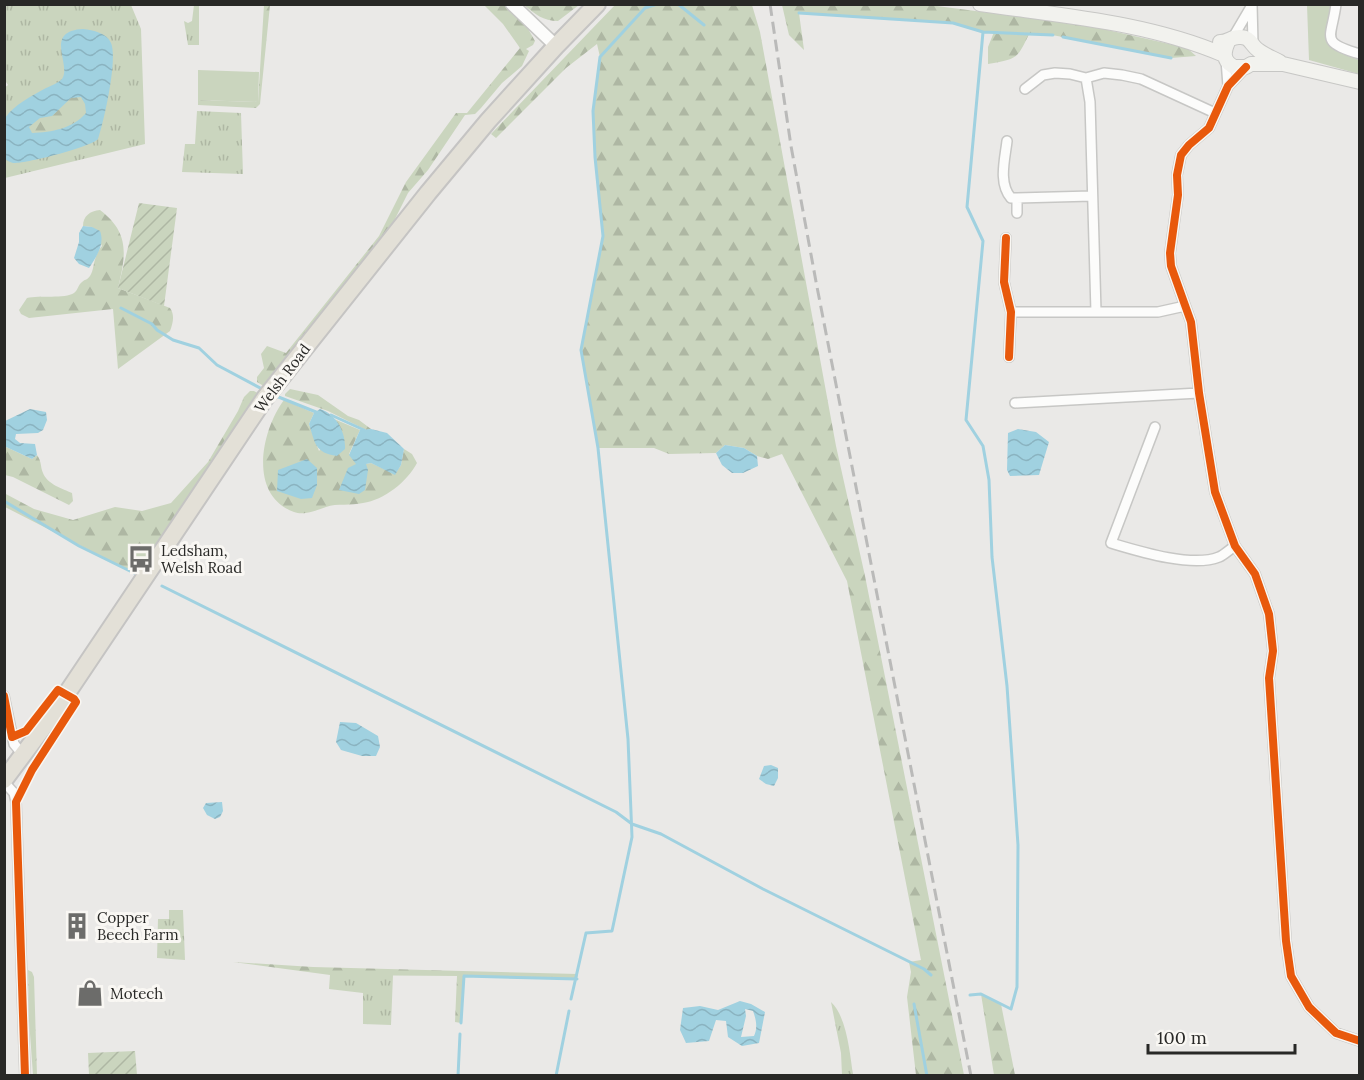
<svg xmlns="http://www.w3.org/2000/svg" width="1364" height="1080" font-family="Lora,serif">
<style>
.grass{fill:url(#grass-tufts)}
.forest{fill:url(#forest-firs)}
.park{fill:#cad5be}
.garden{fill:url(#garden-furrows)}
.water{fill:url(#water-waves);fill-rule:evenodd}
.lines{fill:none;stroke-linecap:round;stroke-linejoin:round}
.stream{stroke:#a0d1e0;stroke-width:3}
.minor-casing{stroke:#c7c7c5;stroke-width:12}
.tertiary-casing{stroke:#c7c7c5;stroke-width:15}
.secondary-casing{stroke:#c7c7c5;stroke-width:16}
.trunk-casing{stroke:#c5c4c3;stroke-width:20}
.minor{stroke:#fcfcfb;stroke-width:9}
.tertiary{stroke:#fcfcfb;stroke-width:12}
.secondary{stroke:#f2f2ee;stroke-width:14}
.trunk{stroke:#e3e0d7;stroke-width:16}
.rail{stroke:#babab9;stroke-width:3;stroke-dasharray:12 6;stroke-linecap:butt}
.cycleway-casing{stroke:#f9f7f3;stroke-width:11}
.cycleway{stroke:#e8590c;stroke-width:8}
.labels{text-anchor:middle;dominant-baseline:central;stroke-width:6;stroke-linejoin:round;paint-order:stroke}
.street-label{font-size:15px;fill:#282826;stroke:#f9f7f3}
.poi-label{font-size:15px;fill:#282826;stroke:#f9f7f3;text-anchor:start}
</style>
<defs>
<pattern id="grass-tufts" width="24" height="20" patternUnits="userSpaceOnUse" patternTransform="scale(1.5)"><rect width="24" height="20" fill="#cad5be"/><path d="M3 7l-1-3M5 7V3M7 7l1-3M15 17l-1-3M17 17v-4M19 17l1-3" fill="none" stroke="#aeb7a3"/></pattern>
<pattern id="forest-firs" width="22" height="20" patternUnits="userSpaceOnUse" patternTransform="scale(1.5)"><rect width="22" height="20" fill="#cad5be"/><path d="M5 1l3.5 6h-7zM16 11l3.5 6h-7z" fill="#aeb7a3"/></pattern>
<pattern id="garden-furrows" width="10" height="10" patternUnits="userSpaceOnUse" patternTransform="scale(1.5)"><rect width="10" height="10" fill="#cad5be"/><path d="M-1 1l2-2M0 10L10 0M9 11l2-2" fill="none" stroke="#aeb7a3"/></pattern>
<pattern id="water-waves" width="16" height="10" patternUnits="userSpaceOnUse" patternTransform="scale(1.5)"><rect width="16" height="10" fill="#a0d1e0"/><path d="M0 5q4-4 8 0t8 0" fill="none" stroke="#8ab3c0"/></pattern>
</defs>
<rect width="100%" height="100%" fill="#eae9e7"/>
<path class="grass" d="M5,5H131L141,29L145,144L5,178L4,88L8,85L4,79Z
M194,5H199V45H188L184,21L188,23L192,21Z
M197,111L241,113L243,174L182,172L185,144H195Z
M169,910H183L185,960L157,958L158,919H169Z
M330,975H393L391,1025L363,1024V993L329,989Z
M831,1002C847,1017 850,1054 853,1075H842L841,1053Z"/>
<path class="forest" d="M264,5H270L260,104L256,108L198,105V100L258,102Z
M484,5H504L527,27L535,41L533,45L526,49L529,51L522,66L502,83L481,108L475,114L465,115L428,170L408,193L392,225L267,388L257,382V377L264,368L261,354L267,346L286,353L379,236L406,182L456,113H467L520,48L503,24Z
M524,5H579L558,21C543,21 535,14 524,5Z
M615,5H752L760,32L836,446L865,576L964,1075H916L907,997L911,972L909,962L921,960L847,581L782,454L768,459L757,456L744,448L725,445L716,453L669,454L654,448H598L581,350L603,236L595,157L593,111L600,57L597,44L566,68L496,138L491,134Z
M782,5H929L1090,26L1187,48L1196,56L1171,58L1047,34H1029C1017,60 1016,59 988,64V47L994,32H983L953,23L799,13L804,50L789,35Z
M81,96L85,104L86,113C72,129 53,132 32,133L28,127L40,118L52,116L71,98Z
M100,210C130,233 126,255 118,288L170,308C175,315 173,323 170,331L118,369L113,309L29,318L21,314L19,310L27,298C39,295 65,299 74,293C78,290 78,285 82,282C87,278 86,281 90,276C95,269 92,258 102,246L92,227L83,226C83,216 90,211 100,210Z
M290,389L318,395L348,416L359,420L371,429L366,430L328,411L285,396V394Z
M250,391H254L261,395L198,487L136,574L5,507L4,493L34,509L73,520L115,507L142,511L171,503L208,462L238,411L244,397Z
M284,400L314,413L309,424L319,451L340,428L334,419L360,430L349,454L366,464L371,463L395,474L401,465L404,449L412,454L417,463C407,482 384,500 363,503C351,506 337,503 326,507C317,510 304,516 294,512C248,495 261,431 284,400Z
M4,446L32,459L37,455C42,462 40,466 43,473C47,484 63,489 72,493L73,501L69,505L13,477L5,475Z
M233,962L313,967L578,974L577,979L464,976L461,1023L455,1022L457,976L330,975Z
M28,970L32,972L34,977L37,1075H33L29,1020Z
M981,994L1001,1004L1015,1075H994Z"/>
<path class="park" d="M1307,5H1332C1331,13 1327,21 1326,29C1324,50 1344,54 1359,60V74L1309,60Z
M198,70L259,72L258,102L198,100Z"/>
<path class="garden" d="M139,203L177,208L164,306L118,288Z
M135,1051L137,1075H89L88,1053Z"/>
<path class="water" d="M83,29C93,30 107,33 111,43C118,59 104,121 98,139C91,147 25,164 13,163C12,163 6,160 5,159V118C15,104 30,97 46,88C51,86 58,83 62,79C72,65 43,31 83,29ZM81,97L85,104L86,113C72,129 52,132 32,133L29,127L40,118L52,116L71,98Z
M83,226L92,227L100,231C105,244 97,256 89,268L79,264L74,258L79,242V233Z
M30,409L46,412L47,420L43,430L38,433L16,434L15,439L20,443L35,444L37,455L32,459L4,446L5,421Z
M320,409C336,414 346,432 345,449L337,456C315,453 315,443 309,424L314,413Z
M371,429L387,433L404,449L401,465L395,475L371,463L366,464L368,470L365,490L359,494L339,490L348,468L356,464L349,455L360,430Z
M1018,429L1036,432L1049,442L1039,475L1010,476L1007,470L1008,433Z
M725,445L744,448L757,456L758,466L743,473H732L722,465L716,453Z
M307,459L317,468V485L312,498L301,499L277,491L278,470Z
M340,722L356,723L378,736L380,747L376,756H362L341,750L336,742Z
M771,765L778,768V778L774,786L766,784L759,779L764,766Z
M222,802L223,811L220,817L215,819L207,815L203,808L206,803Z
M740,1001L751,1004L765,1012L759,1043L742,1046L728,1037L726,1021L716,1020L709,1041L686,1043L680,1030L683,1008L700,1006L718,1010ZM745,1009L753,1011C756,1019 758,1028 754,1036L741,1037L746,1016Z"/>
<g class="lines">
<path class="stream" d="M678,4L704,25
M799,13L953,23L983,32
M1063,37L1171,58
M121,308L152,324L157,330L173,340L199,348L217,365L264,390
M276,396L316,412
M331,415L364,430
M4,501L79,546L136,574
M162,586L616,812L632,824L661,834L763,889L924,969L931,975
M970,995L981,994L1011,1009L1017,987L1018,845L1007,686L992,557L989,480L983,446L966,420L983,241L967,207L983,32L1053,35
M571,999L586,933L612,931L632,837L628,739L598,448L581,350L603,236L595,157L593,111L600,57L645,8L657,4
M914,1004L927,1076
M461,1023L464,976L577,979
M458,1076L460,1034
M556,1076L569,1011"/>
<defs>
<path id="minor" d="M1252,4L1253,44
M1336,4C1332,38 1318,42 1360,54
M1232,39L1252,5
M1226,60L1228,86
M1246,67L1228,86L1209,128L1189,145L1181,155L1177,175L1178,195L1170,253L1171,266L1191,322L1199,393L1215,492L1235,546L1255,574L1269,614L1273,651L1269,678L1286,941L1291,976L1309,1007L1336,1033L1360,1041
M1086,78L1090,102L1096,312
M1025,89L1043,75L1055,73L1070,74L1086,78L1104,73L1122,75L1141,79L1215,113
M1007,141C1005,159 998,183 1011,198H1017V213
M1017,198L1092,196
M1006,238L1004,282L1011,312L1009,357
M1011,312H1158L1185,306
M1015,403L1199,393
M1155,427L1111,543C1138,551 1192,568 1219,557C1224,555 1230,549 1235,546
M4,696L14,744L24,756
M4,782L14,793L16,802L25,1076"/>
<path id="tertiary" d="M512,4L556,46"/>
<path id="secondary" d="M980,4C1062,16 1147,22 1224,55
M1220,42C1228,42 1231,37 1239,37C1250,36 1251,45 1258,50C1264,55 1273,58 1280,62
M1228,42C1223,53 1223,61 1234,67H1246L1251,64H1283L1360,82"/>
<path id="trunk" d="M4,780L51,717L265,398L428,193L488,121L556,46L597,4"/>
</defs>
<use href="#minor" class="minor-casing"/>
<use href="#tertiary" class="tertiary-casing"/>
<use href="#secondary" class="secondary-casing"/>
<use href="#trunk" class="trunk-casing"/>
<use href="#minor" class="minor"/>
<use href="#tertiary" class="tertiary"/>
<use href="#secondary" class="secondary"/>
<use href="#trunk" class="trunk"/>
<path class="rail" d="M770,4L791,146L817,287L971,1076"/>
<defs>
<path id="cycleway" d="M1246,67L1228,86L1209,128L1189,145L1181,155L1177,175L1178,195L1170,253L1171,266L1191,322L1199,393L1215,492L1235,546L1255,574L1269,614L1273,651L1269,678L1286,941L1291,976L1309,1007L1336,1033L1360,1041
M1006,238L1004,282L1011,312L1009,357
M4,696L12,737L26,731L58,690L74,699L76,702L32,770L16,802L25,1076"/>
</defs>
<use href="#cycleway" class="cycleway-casing"/>
<use href="#cycleway" class="cycleway"/>
</g>
<defs>
<symbol id="bus-bare" viewBox="-9 -9 18 18"><path d="M-5-6H5V4H4V6H2V4H-2V6H-4V4H-5ZM-3.5-4V0h7V-4ZM-3.5 1.2v1.5H-2V1.2ZM2 1.2v1.5H3.5V1.2Z" fill="#6c6c6a" stroke="#f9f7f3" stroke-width="2.5" paint-order="stroke"/></symbol>
<symbol id="building-bare" viewBox="-9 -9 18 18"><path d="M-4-6H4V6H1V3H-1V6H-4ZM-2.5-4.3h1.7v1.8h-1.7ZM.8-4.3h1.7v1.8H.8ZM-2.5-1h1.7V.8h-1.7ZM.8-1h1.7V.8H.8Z" fill="#6c6c6a" stroke="#f9f7f3" stroke-width="2.5" paint-order="stroke"/></symbol>
<symbol id="shop-bare" viewBox="-9 -9 18 18"><path d="M-5-2.5h2.3a2.7 3.5 0 0 1 5.4 0H5L5.5 6h-11ZM-1.5-2.5h3a1.5 2.3 0 0 0-3 0Z" fill="#6c6c6a" stroke="#f9f7f3" stroke-width="2.5" paint-order="stroke"/></symbol>
</defs>
<g fill-rule="evenodd">
<use href="#bus-bare" x="122" y="540" width="38" height="38"/>
<use href="#building-bare" x="58" y="907" width="38" height="38"/>
<use href="#shop-bare" x="71" y="974" width="38" height="38"/>
</g>
<g class="labels">
<g class="street-label">
<text transform="translate(282 378) rotate(-53)">Welsh Road</text>
</g>
<g class="poi-label">
<text x="161" y="550">Ledsham,<tspan x="161" dy="17">Welsh Road</tspan></text>
<text x="97" y="917">Copper<tspan x="97" dy="17">Beech Farm</tspan></text>
<text x="110" y="993">Motech</text>
</g>
</g>
<rect width="1364" height="1080" fill="none" stroke="#282826" stroke-width="12"/>
<path d="M1148 1044v9h147v-9" fill="none" stroke="#282826" stroke-width="3"/>
<text x="1157" y="1044" font-size="18" fill="#282826" stroke="#f9f7f3" stroke-width="4.5" paint-order="stroke">100 m</text>
</svg>
